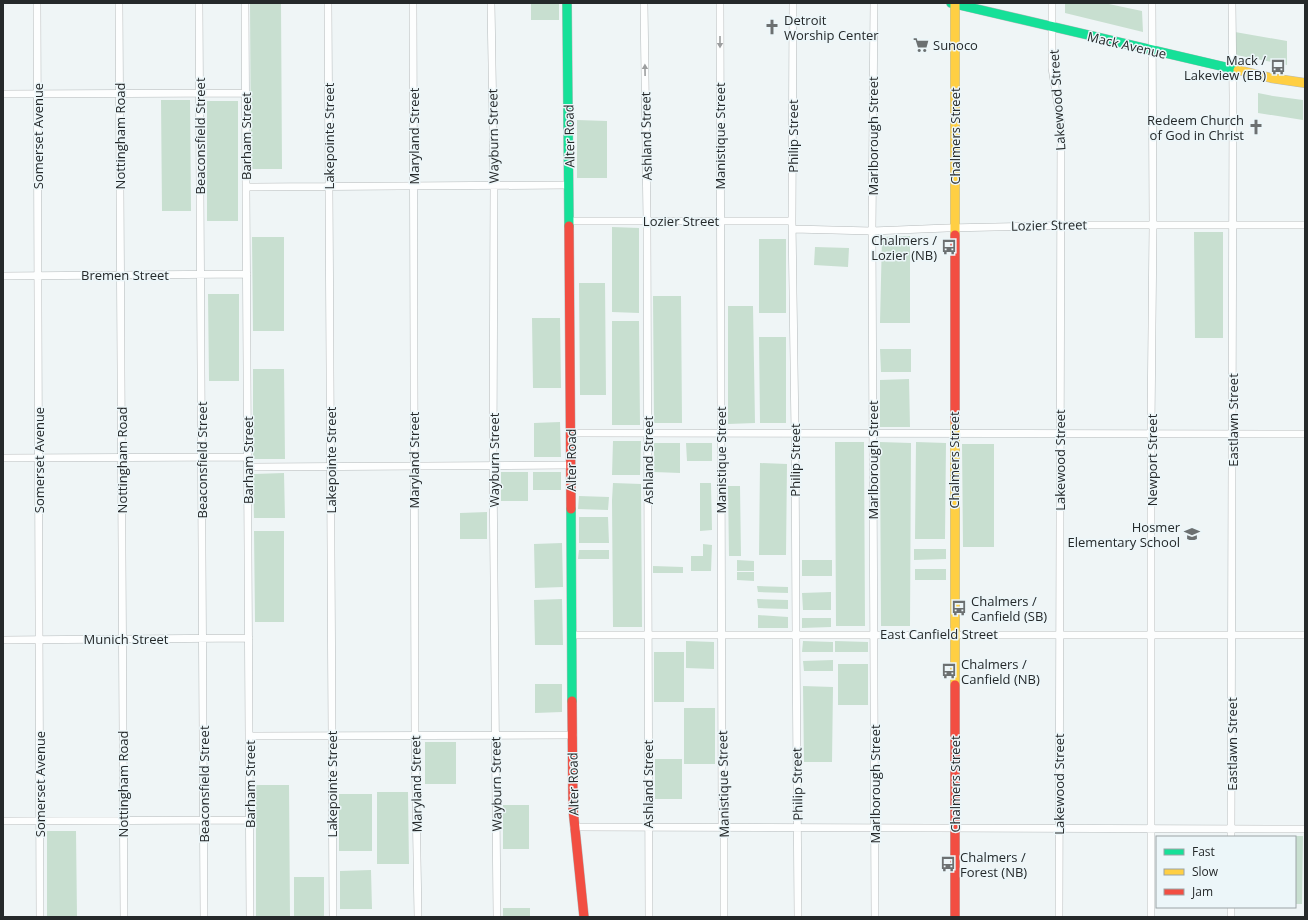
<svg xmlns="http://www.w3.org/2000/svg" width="1308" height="920" font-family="'Open Sans',sans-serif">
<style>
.green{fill:#c8dfd0}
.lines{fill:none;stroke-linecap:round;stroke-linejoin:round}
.street-casing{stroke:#b5babb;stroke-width:8}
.fast-casing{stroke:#b5babb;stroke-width:10}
.slow-casing{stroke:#b5babb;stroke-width:10}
.jam-casing{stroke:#b5babb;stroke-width:10}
.street{stroke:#fdfefe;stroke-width:7}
.fast{stroke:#16e098;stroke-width:9}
.slow{stroke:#ffcf43;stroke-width:9}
.jam{stroke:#f24e42;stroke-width:9}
.oneway{fill:#9c9e9f}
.labels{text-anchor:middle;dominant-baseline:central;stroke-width:3;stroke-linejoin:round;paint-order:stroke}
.poi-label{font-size:13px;fill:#25292a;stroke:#ecf6f9;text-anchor:start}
.street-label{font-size:13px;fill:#25292a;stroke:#ecf6f9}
</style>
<rect width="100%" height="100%" fill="#eff5f6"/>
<path class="green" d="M250,3H281L282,169H251Z
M531,3H559V20H531Z
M1065,3H1104L1142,11L1143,32L1065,13Z
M1235,32L1287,41V65L1236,55L1235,52Z
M1258,93L1273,96L1303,100V120L1258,113Z
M161,100H190L191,211H162Z
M207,101H238V221H207Z
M577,120L607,121V178H577Z
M612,227L639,228V313L612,312Z
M1194,232H1223V338H1195Z
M910,236V323H880L882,237Z
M252,237H284V331H253Z
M759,239H786V313H759Z
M815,247L849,248L848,267L814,265Z
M579,283H605L606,395H580Z
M208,294H239V381H209Z
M653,296H681L682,423H654Z
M728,306H753L755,423L728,424Z
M532,318H560L561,388H533Z
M612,321H639L640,425H612Z
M759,337H786V423H760Z
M880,349H911V372H881Z
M253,369H284L285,459H253Z
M909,379L910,427H880V380Z
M560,422L561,457H534V423Z
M613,441H641L640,475H612Z
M835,442H864L865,626H836Z
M880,442L911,443L910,626H881Z
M916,442L946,443L945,539H915Z
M654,443H680V473L654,472Z
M686,443H712V461H687Z
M962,444H994V547H963Z
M760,463L787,464L786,555H759Z
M501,472H528V501H501Z
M533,472H561V490H533Z
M284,473L285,518H254L253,474Z
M613,483L641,484L642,627H613L612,500Z
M700,483H711L712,530L700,531Z
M728,486H740L741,556H729Z
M579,496L609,497L608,510L578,509Z
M487,512V539H460V513Z
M579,517H608L609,543H579Z
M254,531H284V622H255Z
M562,543L563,587L535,588L534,544Z
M703,544L712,545L711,571H691V556H703Z
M914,549H946V559L914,560Z
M579,550H609V559H578Z
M737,560L754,561V571H737Z
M802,560H832V576H802Z
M653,566L683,567V573H653Z
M915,569H946V580H915Z
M737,572H754V581L737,580Z
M757,586L788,587V593L758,592Z
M831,592V610H803L802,593Z
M562,599L563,645H535L534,600Z
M757,599L788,600V609L758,608Z
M758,615L788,617V628H758Z
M802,618H831V627L802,628Z
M686,641L714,642V669L686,668Z
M803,641L833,642V652H802Z
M835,641L868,642V652H835Z
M654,652H684V702H654Z
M833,660V671H804L803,661Z
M838,664H868V705H838Z
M535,684H562V712L535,713Z
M803,686L833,687L832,762H804Z
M684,708H715V764H684Z
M425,742H456V784H425Z
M655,759H682V799H655Z
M256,785H289L290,917H256Z
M377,792H408L409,864H377Z
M339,794H372V851H339Z
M503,805H529V849H503Z
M47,831H76L77,917H47Z
M1272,836H1303L1302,904H1295V837H1272Z
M371,870L372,909H340V871Z
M294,877H324V917H294Z
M503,908H530V917H503Z"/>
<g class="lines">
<defs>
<path id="street" d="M37,3L40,917
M119,3L124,917
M199,3L204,917
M245,3L250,917
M328,3L333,917
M413,3L415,736L418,917
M491,3L494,186L493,465L497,917
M644,3L647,221L649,917
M720,3L722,823L724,827V917
M793,3L792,221L795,433L796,634L798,917
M874,3L872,231L875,917
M1052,3V68L1061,124L1059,917
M3,94L246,93
M246,187L569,185
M570,221H792
M793,229L872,231L947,228L1080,225H1305
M3,276L247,274
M571,433L1305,434
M3,458L248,457
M248,467L571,465
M572,635H1305
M3,640L249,638
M250,736L573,735
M3,821L250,820
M574,827L1305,829
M1231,837L1233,96L1232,3
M1151,917V427L1153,225L1152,3
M1231,917V907"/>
<path id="fast" d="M567,3L569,226
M951,3L1238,70
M571,509L572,701"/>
<path id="slow" d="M955,3V235
M1238,70L1271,78L1305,83
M955,421V685"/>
<path id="jam" d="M569,226L571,509
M955,235V421
M955,685V917
M572,701L573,809L584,917"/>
</defs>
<use href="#street" class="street-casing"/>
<use href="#fast" class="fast-casing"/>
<use href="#slow" class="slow-casing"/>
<use href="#jam" class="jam-casing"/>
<use href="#street" class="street"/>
<use href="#fast" class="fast"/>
<use href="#slow" class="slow"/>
<use href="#jam" class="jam"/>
</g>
<defs><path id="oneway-solid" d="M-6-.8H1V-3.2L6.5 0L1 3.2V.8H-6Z"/></defs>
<g class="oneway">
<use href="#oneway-solid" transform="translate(720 42) rotate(90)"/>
<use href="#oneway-solid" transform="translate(645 70) rotate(-91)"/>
</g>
<defs>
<symbol id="church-bare" viewBox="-9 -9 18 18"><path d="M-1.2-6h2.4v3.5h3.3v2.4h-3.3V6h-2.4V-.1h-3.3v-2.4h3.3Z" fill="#6c7071" stroke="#ecf6f9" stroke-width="2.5" paint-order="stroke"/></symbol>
<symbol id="supermarket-bare" viewBox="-9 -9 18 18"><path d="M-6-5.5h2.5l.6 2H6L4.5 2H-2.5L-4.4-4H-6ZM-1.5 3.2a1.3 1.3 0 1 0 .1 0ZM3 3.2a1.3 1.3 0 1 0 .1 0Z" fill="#6c7071" stroke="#ecf6f9" stroke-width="2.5" paint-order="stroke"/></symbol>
<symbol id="bus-bare" viewBox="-9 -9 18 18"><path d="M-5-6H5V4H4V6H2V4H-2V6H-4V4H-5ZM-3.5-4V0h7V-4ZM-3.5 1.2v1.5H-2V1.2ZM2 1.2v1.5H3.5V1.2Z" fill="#6c7071" stroke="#ecf6f9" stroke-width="2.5" paint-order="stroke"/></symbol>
<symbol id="school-bare" viewBox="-9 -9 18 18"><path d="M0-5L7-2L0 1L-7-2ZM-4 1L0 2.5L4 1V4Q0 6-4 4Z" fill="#6c7071" stroke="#ecf6f9" stroke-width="2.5" paint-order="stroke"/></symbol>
</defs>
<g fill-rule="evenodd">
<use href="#church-bare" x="761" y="16" width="22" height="22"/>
<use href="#supermarket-bare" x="910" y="34" width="22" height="22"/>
<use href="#bus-bare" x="1267" y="56" width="22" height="22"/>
<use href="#church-bare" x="1245" y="116" width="22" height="22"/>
<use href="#bus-bare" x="938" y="236" width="22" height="22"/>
<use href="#school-bare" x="1181" y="523" width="22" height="22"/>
<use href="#bus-bare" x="948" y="597" width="22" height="22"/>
<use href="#bus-bare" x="938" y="660" width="22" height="22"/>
<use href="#bus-bare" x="937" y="853" width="22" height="22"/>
</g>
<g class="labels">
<g class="poi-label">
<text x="784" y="20">Detroit<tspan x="784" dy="15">Worship Center</tspan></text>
<text x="933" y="45">Sunoco</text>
<text x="1266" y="60" text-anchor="end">Mack /<tspan x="1266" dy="15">Lakeview (EB)</tspan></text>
<text x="1244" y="120" text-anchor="end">Redeem Church<tspan x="1244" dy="15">of God in Christ</tspan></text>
<text x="937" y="240" text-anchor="end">Chalmers /<tspan x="937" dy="15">Lozier (NB)</tspan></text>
<text x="1180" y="527" text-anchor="end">Hosmer<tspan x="1180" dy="15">Elementary School</tspan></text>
<text x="971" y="601">Chalmers /<tspan x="971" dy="15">Canfield (SB)</tspan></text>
<text x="961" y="664">Chalmers /<tspan x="961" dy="15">Canfield (NB)</tspan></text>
<text x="960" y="857">Chalmers /<tspan x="960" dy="15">Forest (NB)</tspan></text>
</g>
<g class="street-label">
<text transform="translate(1127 45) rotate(13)">Mack Avenue</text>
<text transform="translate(1057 100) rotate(-94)">Lakewood Street</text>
<text transform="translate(38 136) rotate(-90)">Somerset Avenue</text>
<text transform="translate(120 136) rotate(-90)">Nottingham Road</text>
<text transform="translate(200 136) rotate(-90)">Beaconsfield Street</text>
<text transform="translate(246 136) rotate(-90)">Barham Street</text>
<text transform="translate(329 136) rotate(-90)">Lakepointe Street</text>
<text transform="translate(414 136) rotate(-90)">Maryland Street</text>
<text transform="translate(493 136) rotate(-91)">Wayburn Street</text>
<text transform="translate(569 136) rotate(-91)">Alter Road</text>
<text transform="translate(646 136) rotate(-91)">Ashland Street</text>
<text transform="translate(720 136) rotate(-90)">Manistique Street</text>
<text transform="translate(793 136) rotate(-90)">Philip Street</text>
<text transform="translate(873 136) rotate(-90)">Marlborough Street</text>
<text transform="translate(955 136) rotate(-90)">Chalmers Street</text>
<text x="681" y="221">Lozier Street</text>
<text transform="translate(1049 225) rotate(-1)">Lozier Street</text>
<text x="125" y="275">Bremen Street</text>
<text transform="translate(1233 420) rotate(-90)">Eastlawn Street</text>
<text transform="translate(39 460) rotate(-90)">Somerset Avenue</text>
<text transform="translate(122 460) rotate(-90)">Nottingham Road</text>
<text transform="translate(202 460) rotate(-90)">Beaconsfield Street</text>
<text transform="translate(248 460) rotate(-90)">Barham Street</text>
<text transform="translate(331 460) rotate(-90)">Lakepointe Street</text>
<text transform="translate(414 460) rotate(-90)">Maryland Street</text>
<text transform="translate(494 460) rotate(-90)">Wayburn Street</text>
<text transform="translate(571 460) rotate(-90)">Alter Road</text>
<text transform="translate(648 460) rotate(-90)">Ashland Street</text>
<text transform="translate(721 460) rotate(-90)">Manistique Street</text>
<text transform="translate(795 460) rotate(-90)">Philip Street</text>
<text transform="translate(873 460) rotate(-90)">Marlborough Street</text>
<text transform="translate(954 460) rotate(-90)">Chalmers Street</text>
<text transform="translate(1060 460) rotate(-90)">Lakewood Street</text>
<text transform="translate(1152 460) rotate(-90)">Newport Street</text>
<text x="939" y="634">East Canfield Street</text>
<text x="126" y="639">Munich Street</text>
<text transform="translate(1232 744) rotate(-90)">Eastlawn Street</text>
<text transform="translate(40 784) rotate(-90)">Somerset Avenue</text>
<text transform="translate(123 784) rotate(-90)">Nottingham Road</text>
<text transform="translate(204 784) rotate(-90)">Beaconsfield Street</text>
<text transform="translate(250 784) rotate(-90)">Barham Street</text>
<text transform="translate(332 784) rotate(-90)">Lakepointe Street</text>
<text transform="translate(416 784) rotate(-91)">Maryland Street</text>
<text transform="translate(496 784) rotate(-91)">Wayburn Street</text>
<text transform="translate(573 784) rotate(-91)">Alter Road</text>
<text transform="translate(648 784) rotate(-90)">Ashland Street</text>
<text transform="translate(723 784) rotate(-91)">Manistique Street</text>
<text transform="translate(797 784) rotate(-91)">Philip Street</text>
<text transform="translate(875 784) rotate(-90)">Marlborough Street</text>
<text transform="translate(955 784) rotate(-90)">Chalmers Street</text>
<text transform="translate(1059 784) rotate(-90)">Lakewood Street</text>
</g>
</g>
<rect width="1308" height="920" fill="none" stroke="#25292a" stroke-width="8"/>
<rect x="1156" y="836" width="140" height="72" fill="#ecf6f9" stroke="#9ca4a6"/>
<rect x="1164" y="849" width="20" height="6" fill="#16e098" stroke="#9ca4a6"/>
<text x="1192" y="856" font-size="12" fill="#25292a">Fast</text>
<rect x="1164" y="869" width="20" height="6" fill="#ffcf43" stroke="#9ca4a6"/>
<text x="1192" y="876" font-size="12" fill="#25292a">Slow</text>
<rect x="1164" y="889" width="20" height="6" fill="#f24e42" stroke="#9ca4a6"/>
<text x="1192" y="896" font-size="12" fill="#25292a">Jam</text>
</svg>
